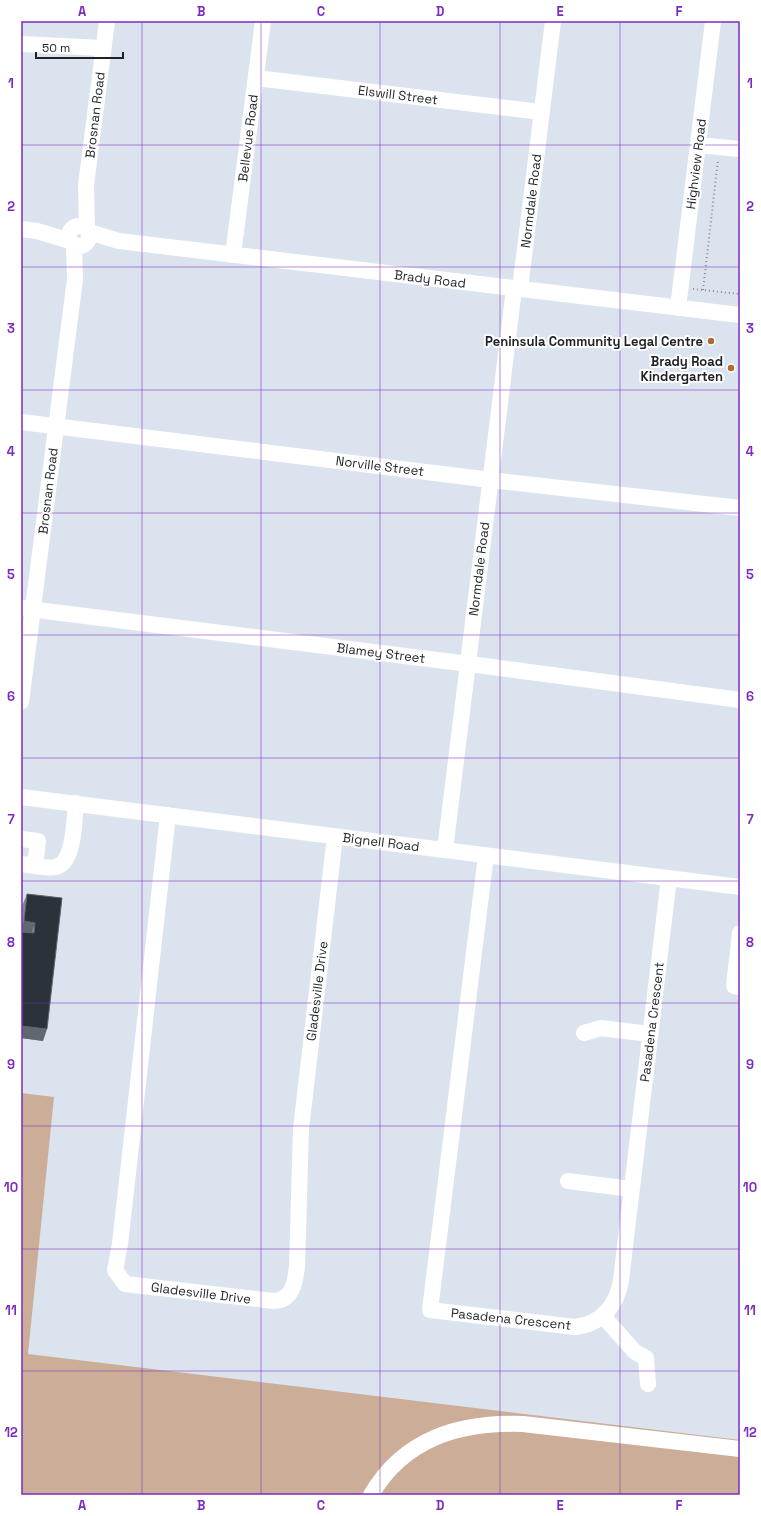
<svg xmlns="http://www.w3.org/2000/svg" width="761" height="1516" font-family="'Space Grotesk',sans-serif">
<style>
.green{fill:#ccae98}
.lines{fill:none;stroke-linecap:round;stroke-linejoin:round}
.path{stroke:#888d95;stroke-width:2;stroke-dasharray:1 3;stroke-linecap:butt}
.minor{stroke:#fff;stroke-width:16}
.wall{fill:#848a94}
.shaded-wall{fill:#606770}
.building{fill:#2c323a;stroke:#606770}
.grid{fill:none;stroke:#7b2cbf;stroke-width:1;stroke-opacity:0.55}
.poi-dot{fill:#ad6b36;stroke:#fff;stroke-width:1.5}
.labels{text-anchor:middle;dominant-baseline:central;stroke-width:4;stroke-linejoin:round;paint-order:stroke}
.street-label{font-size:13px;fill:#1f2226;stroke:#fff}
.poi-label{font-size:13px;font-weight:bold;fill:#1f2226;stroke:#fff;text-anchor:end}
.neatline{fill:none;stroke:#7b2cbf;stroke-width:1.5}
.grid-label{font-size:13px;text-anchor:middle;font-weight:bold;fill:#7b2cbf}
</style>
<rect width="100%" height="100%" fill="#dbe3ee"/>
<path class="green" d="M21,1093L54,1097L28,1354L740,1440V1495H21Z"/>
<g class="lines">
<path class="path" d="M693,289L740,294
M703,290L718,160"/>
<path class="minor" d="M21,44L103,48
M256,78L541,112
M698,145L740,149
M69 236a10 10 0 1 1 20 0a10 10 0 1 1-20 0Z
M87,228L86,185L107,21
M21,229L37,231L70,241
M89,232L119,241L740,315
M233,255L263,21
M520,289L553,21
M678,308L713,21
M21,422L499,481L740,508
M21,608L477,665L740,700
M21,702L75,279L74,245
M21,797L740,887
M168,815L120,1244L115,1270L125,1284L274,1301C293,1300 295,1282 297,1267L301,1129L335,836
M21,839L38,841L35,866
M445,850L514,289
M486,855L430,1310L575,1327C601,1324 617,1306 621,1280L669,878
M21,864C31,865 45,869 55,867C75,864 74,820 76,803
M740,933L734,986L740,987
M584,1033L601,1028L650,1034
M568,1181L631,1189
M603,1316L635,1352L646,1358L648,1384
M371,1495C404,1438 460,1422 523,1424L740,1449"/>
</g>
<path class="wall" d="M27,894L62,898L43,1041L21,1038V918L22,906Z"/>
<path class="shaded-wall" d="M24,921L35,923L31,934L21,933V928Z
M21,1026L47,1029L43,1041L21,1038Z"/>
<path class="building" d="M27,894L62,898L47,1029L21,1026V932L34,933L35,923L24,921Z"/>
<path class="grid" d="M142,21V1495M261,21V1495M380,21V1495M500,21V1495M620,21V1495M21,145H740M21,267H740M21,390H740M21,513H740M21,635H740M21,758H740M21,881H740M21,1003H740M21,1126H740M21,1249H740M21,1371H740"/>
<g class="poi-dot">
<circle cx="711" cy="341" r="4"/>
<circle cx="731" cy="368" r="4"/>
</g>
<g class="labels">
<g class="street-label">
<text transform="translate(398 95) rotate(7)">Elswill Street</text>
<text transform="translate(95 115) rotate(-83)">Brosnan Road</text>
<text transform="translate(248 138) rotate(-83)">Bellevue Road</text>
<text transform="translate(696 164) rotate(-83)">Highview Road</text>
<text transform="translate(531 201) rotate(-83)">Normdale Road</text>
<text transform="translate(430 279) rotate(7)">Brady Road</text>
<text transform="translate(380 466) rotate(7)">Norville Street</text>
<text transform="translate(48 491) rotate(-83)">Brosnan Road</text>
<text transform="translate(479 569) rotate(-83)">Normdale Road</text>
<text transform="translate(381 653) rotate(7)">Blamey Street</text>
<text transform="translate(381 842) rotate(7)">Bignell Road</text>
<text transform="translate(317 991) rotate(-83)">Gladesville Drive</text>
<text transform="translate(652 1022) rotate(-83)">Pasadena Crescent</text>
<text transform="translate(201 1293) rotate(7)">Gladesville Drive</text>
<text transform="translate(511 1319) rotate(6)">Pasadena Crescent</text>
</g>
<g class="poi-label">
<text x="703" y="341">Peninsula Community Legal Centre</text>
<text x="723" y="361">Brady Road<tspan x="723" dy="15">Kindergarten</tspan></text>
</g>
</g>
<rect width="761" height="1516" fill="none" stroke="#ffffff" stroke-width="44"/>
<path d="M36 52v6h87v-6" fill="none" stroke="#1f2226" stroke-width="2"/>
<text x="42" y="52" font-size="12" fill="#1f2226" stroke="#ffffff" stroke-width="3" paint-order="stroke">50 m</text>
<rect x="22" y="22" width="717" height="1472" class="neatline"/>
<g class="grid-label">
<text x="82" y="16">A</text>
<text x="201" y="16">B</text>
<text x="321" y="16">C</text>
<text x="440" y="16">D</text>
<text x="560" y="16">E</text>
<text x="679" y="16">F</text>
<text x="11" y="88">1</text>
<text x="750" y="88">1</text>
<text x="11" y="211">2</text>
<text x="750" y="211">2</text>
<text x="11" y="333">3</text>
<text x="750" y="333">3</text>
<text x="11" y="456">4</text>
<text x="750" y="456">4</text>
<text x="11" y="579">5</text>
<text x="750" y="579">5</text>
<text x="11" y="701">6</text>
<text x="750" y="701">6</text>
<text x="11" y="824">7</text>
<text x="750" y="824">7</text>
<text x="11" y="947">8</text>
<text x="750" y="947">8</text>
<text x="11" y="1069">9</text>
<text x="750" y="1069">9</text>
<text x="11" y="1192">10</text>
<text x="750" y="1192">10</text>
<text x="11" y="1315">11</text>
<text x="750" y="1315">11</text>
<text x="11" y="1437">12</text>
<text x="750" y="1437">12</text>
<text x="82" y="1510">A</text>
<text x="201" y="1510">B</text>
<text x="321" y="1510">C</text>
<text x="440" y="1510">D</text>
<text x="560" y="1510">E</text>
<text x="679" y="1510">F</text>
</g>
</svg>
